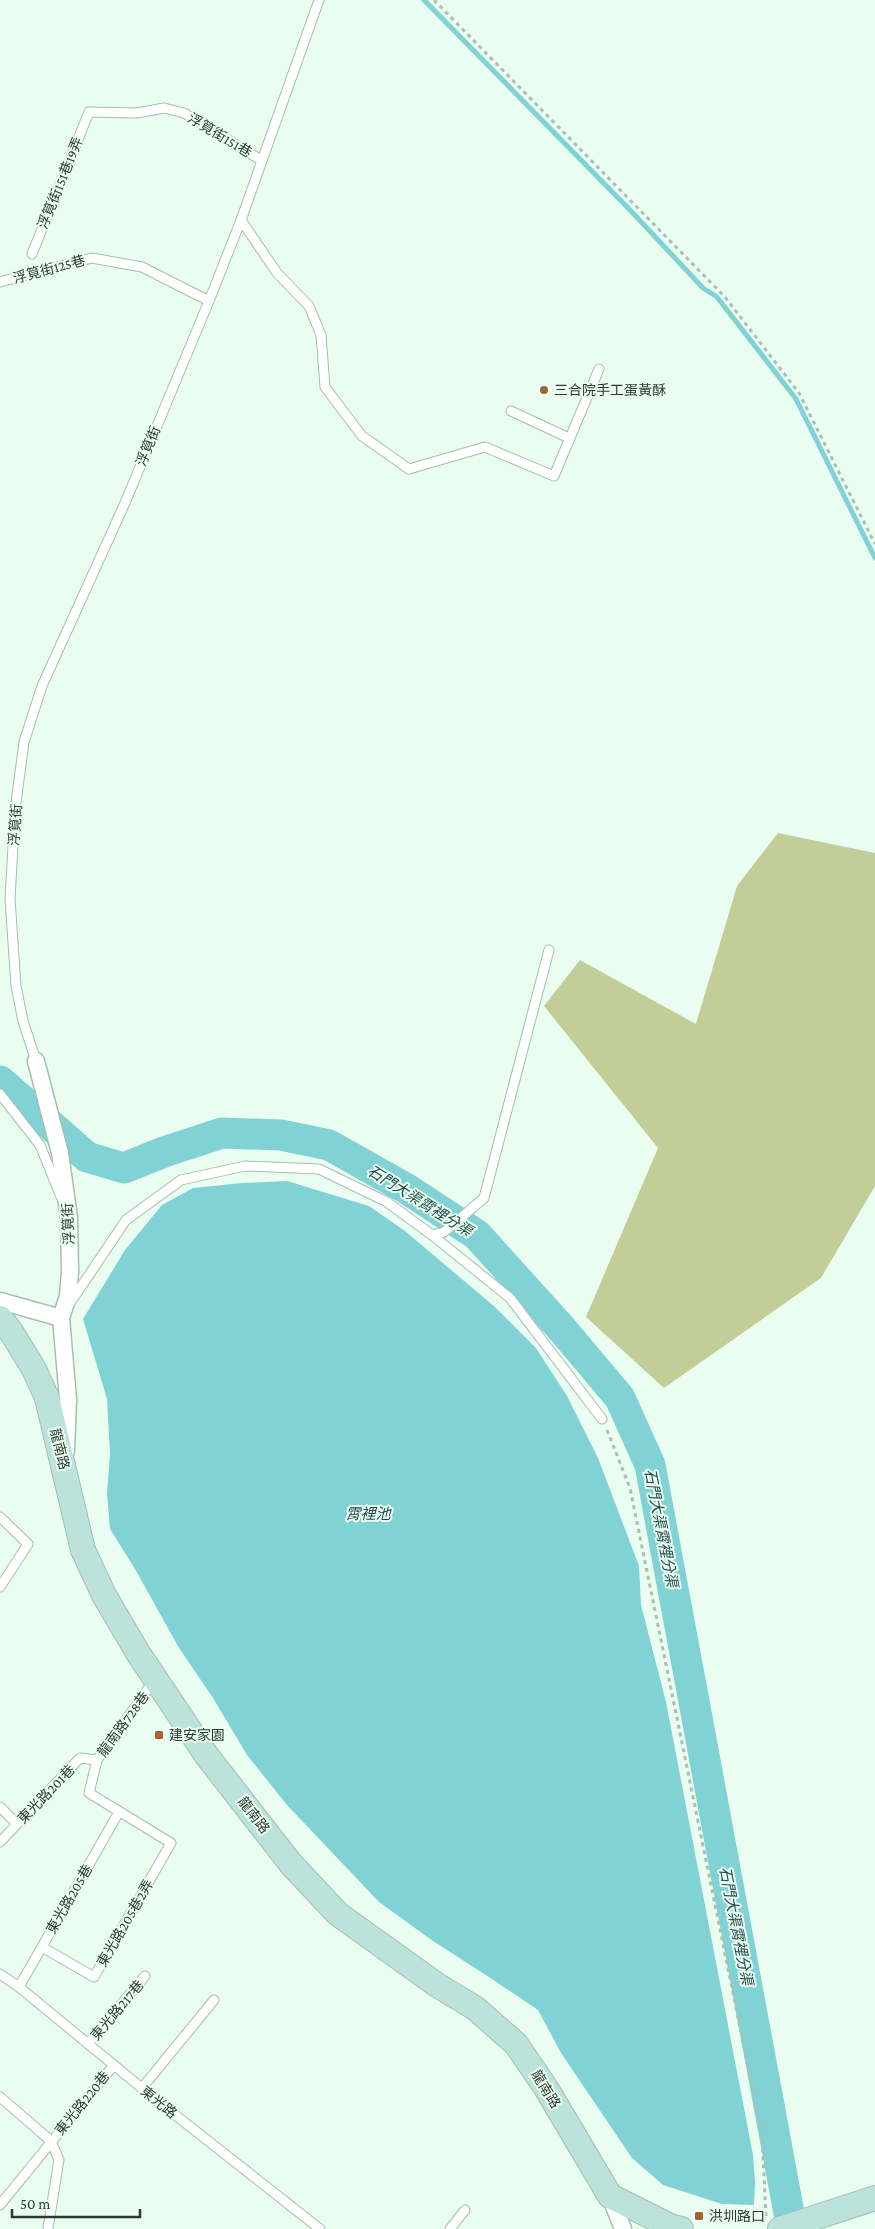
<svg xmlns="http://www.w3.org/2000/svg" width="875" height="2229" font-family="'Crimson Pro','Noto Sans TC',serif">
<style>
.green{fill:#c3cd98}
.water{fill:#80d2d5}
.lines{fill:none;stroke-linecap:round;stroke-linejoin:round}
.stream{stroke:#80d2d5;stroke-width:5}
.river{stroke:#80d2d5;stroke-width:31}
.lane-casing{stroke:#a5beae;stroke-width:11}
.street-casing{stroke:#a5beae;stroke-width:19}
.secondary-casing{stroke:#a5beae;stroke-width:26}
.path{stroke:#adbeb3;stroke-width:3;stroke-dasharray:4 4;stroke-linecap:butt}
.lane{stroke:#fff;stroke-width:9}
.street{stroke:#fff;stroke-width:16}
.secondary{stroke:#bce2dc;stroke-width:24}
.poi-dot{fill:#a4622f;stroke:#e9fef0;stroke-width:2}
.labels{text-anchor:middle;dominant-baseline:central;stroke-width:4;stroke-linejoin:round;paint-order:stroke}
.street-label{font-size:14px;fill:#2f3933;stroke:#e9fef0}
.poi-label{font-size:14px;fill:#2f3933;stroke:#e9fef0;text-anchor:start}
.water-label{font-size:15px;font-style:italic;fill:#21484a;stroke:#e9fef0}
</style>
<rect width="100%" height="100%" fill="#e9fef0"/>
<path class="green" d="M778,833L875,853V1186L821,1278L664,1388L586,1317L658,1148L544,1006L580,960L696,1024L737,886Z"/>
<path class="water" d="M287,1181L369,1206L405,1231L495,1307L536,1348L567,1396L598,1458L639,1566L641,1605L666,1702L753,2155L755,2182L754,2205L722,2204L663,2185L632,2158L561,2053L538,2010L492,1979L433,1941L379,1902L287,1805L247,1755L213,1698L179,1648L135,1569L110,1529L107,1494L110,1454L107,1399L83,1319L125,1250L162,1205L193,1188L242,1183Z"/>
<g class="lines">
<path class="stream" d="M424,0L631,211L703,288L717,297L796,399L875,558"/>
<path class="river" d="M0,1081L87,1157L124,1168L164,1152L222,1133L281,1135L329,1145L407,1189L477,1235L561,1328L620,1398L650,1465L792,2229"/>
<defs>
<path id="lane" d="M241,220L277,273L309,306L321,335L325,387L362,436L409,469L485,447L554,476L599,369
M32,254L89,112L137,113L164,108L184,113L261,160
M0,282L92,258L142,267L209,301
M511,411L569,438
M36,1061L23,1021L16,986L10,899L15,810L24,742L42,686L125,503L209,301L241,220L319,0
M0,1094L40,1145L61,1197
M432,1235L444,1232L484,1198L549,950
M70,1303L126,1220L181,1180L245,1166L319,1169L387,1202L432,1235L510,1298L602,1419
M0,1517L28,1544L0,1587
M0,1807L17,1824
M0,1842L80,1758L97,1760
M42,1947L94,1977L171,1843L89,1793L97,1760L155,1679
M0,1974L19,1987L160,2103L320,2229
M19,1987L119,1812
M88,2044L145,1976
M142,2088L214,2000
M0,2097L51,2141L59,2160L48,2228
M0,2205L114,2065
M450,2229L465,2210"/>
<path id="street" d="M36,1061L60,1153L69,1218L70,1272L68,1296L61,1318L68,1399L66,1451
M0,1301L61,1318
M610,2196L623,2229"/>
<path id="secondary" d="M0,1318L10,1330L34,1369L47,1398L83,1550L104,1595L138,1653L207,1756L291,1864L338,1914L437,1985L475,2008L516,2044L546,2088L610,2196L672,2227L681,2229
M780,2229L875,2198"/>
</defs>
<use href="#lane" class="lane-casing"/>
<use href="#street" class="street-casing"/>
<use href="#secondary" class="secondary-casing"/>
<path class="path" d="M434,0L725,297L799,393L875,544
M607,1430L630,1488L762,2135L766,2216"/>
<use href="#lane" class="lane"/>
<use href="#street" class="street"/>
<use href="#secondary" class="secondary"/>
</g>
<g class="poi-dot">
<circle cx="544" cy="390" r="5"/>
<rect x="154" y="1730" width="10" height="10" rx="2.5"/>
<rect x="694" y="2211" width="10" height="10" rx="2.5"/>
</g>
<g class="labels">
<g class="street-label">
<text transform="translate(220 135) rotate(31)">浮筧街151巷</text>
<text transform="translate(60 183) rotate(-68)">浮筧街151巷19弄</text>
<text transform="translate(49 269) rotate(-15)">浮筧街125巷</text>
<text transform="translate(148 446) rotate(-68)">浮筧街</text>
<text transform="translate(15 825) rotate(-86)">浮筧街</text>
<text transform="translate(68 1224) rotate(-93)">浮筧街</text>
<text transform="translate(60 1449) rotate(76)">龍南路</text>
<text transform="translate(123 1724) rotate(-54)">龍南路728巷</text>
<text transform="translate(46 1794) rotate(-46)">東光路201巷</text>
<text transform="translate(254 1815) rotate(52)">龍南路</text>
<text transform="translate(69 1899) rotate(-60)">東光路205巷</text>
<text transform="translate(125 1923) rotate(-60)">東光路205巷2弄</text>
<text transform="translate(117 2010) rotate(-50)">東光路217巷</text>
<text transform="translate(546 2089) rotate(58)">龍南路</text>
<text transform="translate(159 2102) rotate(39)">東光路</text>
<text transform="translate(82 2103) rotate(-51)">東光路220巷</text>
</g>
<g class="poi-label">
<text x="554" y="390">三合院手工蛋黃酥</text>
<text x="169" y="1735">建安家園</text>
<text x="709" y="2216">洪圳路口</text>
</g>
<g class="water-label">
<text transform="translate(420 1201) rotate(32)">石門大渠霄裡分渠</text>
<text x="368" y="1514">霄裡池</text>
<text transform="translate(661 1528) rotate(79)">石門大渠霄裡分渠</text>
<text transform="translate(736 1926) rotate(79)">石門大渠霄裡分渠</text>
</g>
</g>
<path d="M12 2209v8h128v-8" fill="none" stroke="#2f3933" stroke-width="2.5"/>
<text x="20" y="2209" font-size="15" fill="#2f3933" stroke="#e9fef0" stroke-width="4" paint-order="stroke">50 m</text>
</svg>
